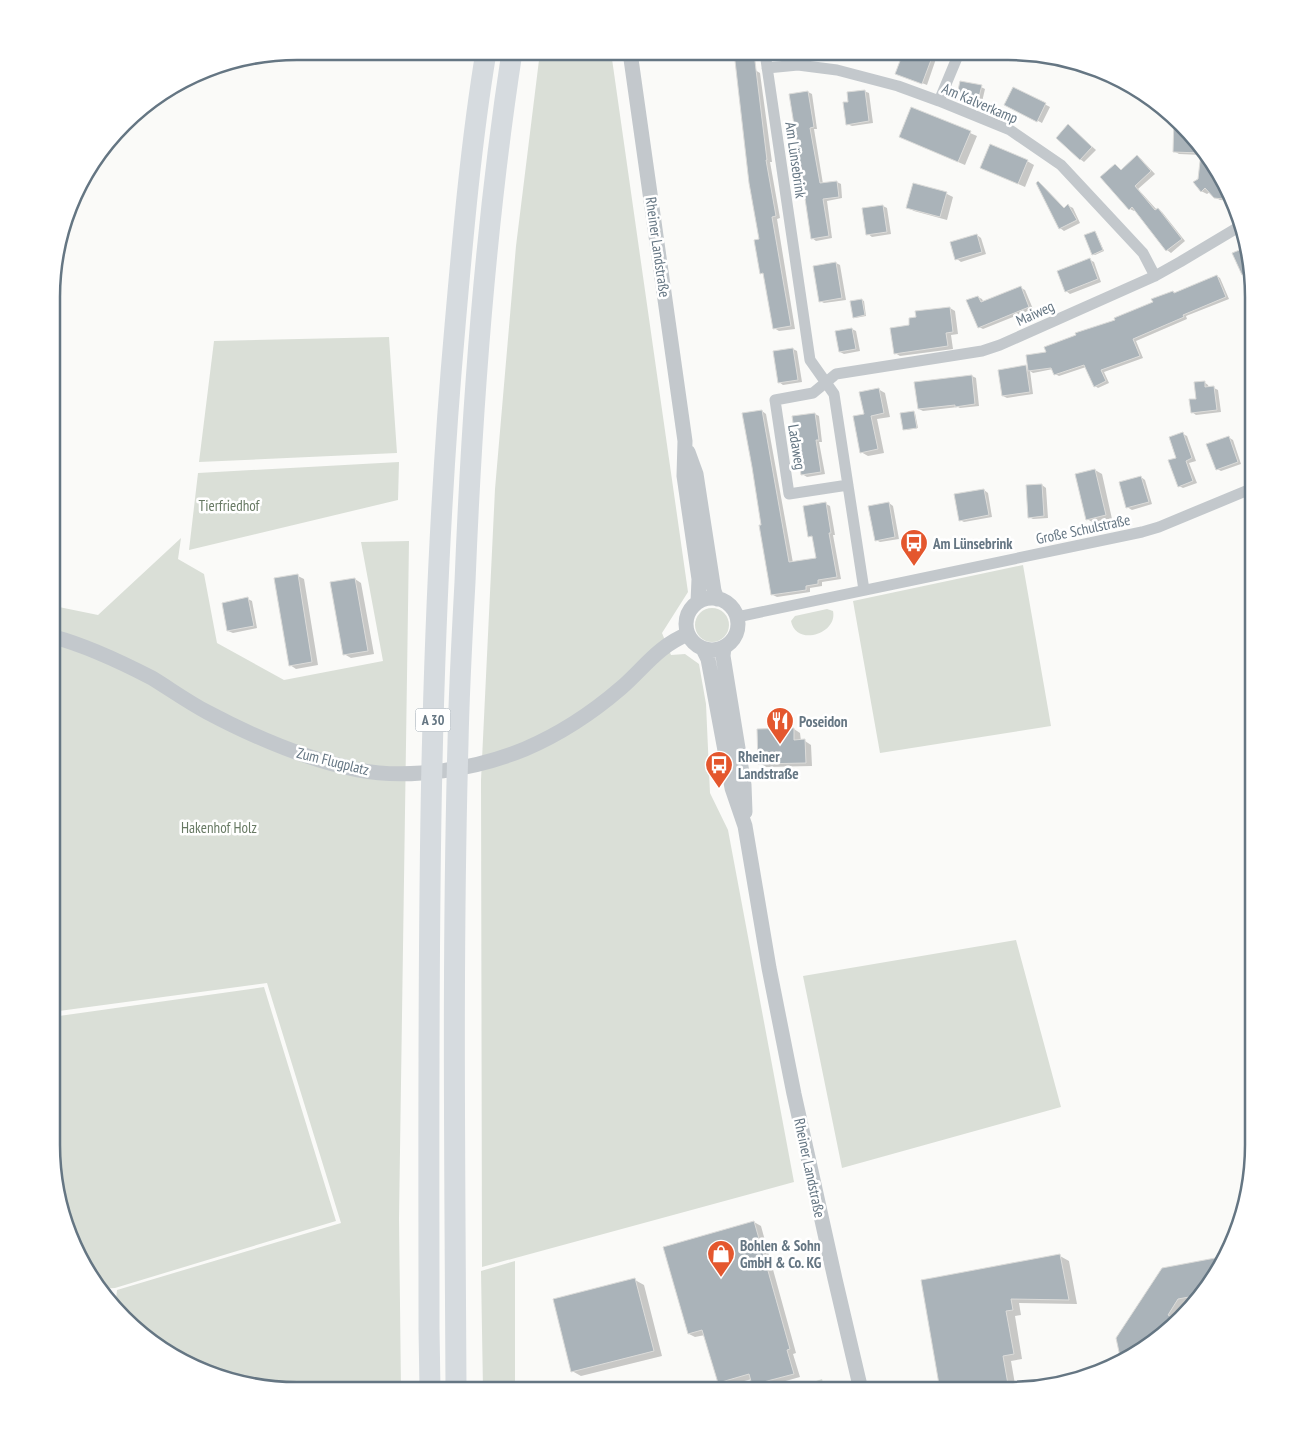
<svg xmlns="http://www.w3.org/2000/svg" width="1305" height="1442" font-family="'PT Sans Narrow',sans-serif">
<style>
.green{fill:#dadfd7}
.shadow{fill:#0003}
.building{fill:#aab3b9;stroke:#dcdcda}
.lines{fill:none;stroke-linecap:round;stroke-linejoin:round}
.minor{stroke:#c3c8cc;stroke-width:11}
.tertiary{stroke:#c3c8cc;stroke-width:15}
.motorway{stroke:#d6dbdf;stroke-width:21}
.labels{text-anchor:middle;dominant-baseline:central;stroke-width:5;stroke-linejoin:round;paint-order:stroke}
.shield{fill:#fff;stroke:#939fa8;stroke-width:1}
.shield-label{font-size:14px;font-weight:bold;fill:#657683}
.street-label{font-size:15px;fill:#657683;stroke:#fff}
.park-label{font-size:15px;fill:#687a64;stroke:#fff}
.poi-label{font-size:15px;font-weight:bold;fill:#657683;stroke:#fff;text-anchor:start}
.rim{fill:none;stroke:#657683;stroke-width:2.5}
</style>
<rect width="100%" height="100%" fill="#fafaf8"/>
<path class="green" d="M540,52H611L688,592L662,633L671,655L685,654L699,664L706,704L710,793L728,830L794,1182L482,1267L481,780L495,489L516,246Z
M389,337L397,453L199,462L214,341Z
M399,462L398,500L189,550L198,473Z
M181,538L178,559L204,574L217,643L284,680L383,661L361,542L409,541L399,1219L401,1390H281L233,1382L174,1358L123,1319L115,1309L117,1290L341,1223L267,983L59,1011L57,682L54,681V606L98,615Z
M1023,565L1051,726L880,753L853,601Z
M695 625a17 17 0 1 1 34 0a17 17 0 1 1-34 0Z
M827,609L833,611C838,634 796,647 791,621L795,616Z
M1016,940L1061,1107L842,1168L803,976Z
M264,987L336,1221L115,1288L99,1289L93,1281L64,1224L52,1161V1077L59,1016Z
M515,1261V1390H483L481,1271Z
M822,1379L825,1390H790Z"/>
<path class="shadow" d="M719,52L751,53L752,71L755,70L760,73L772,162H770L780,218L777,219L795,329L779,331L774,328L765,275L761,273L760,240L735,56L724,57Z
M831,53H852L851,59Z
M904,53H909L918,56L920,53H938L927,85L897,73Z
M994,53H1009L1007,58Z
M981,87L985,89L981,106L961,101L957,99Z
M1014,88L1050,107L1042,123L1006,104Z
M864,91L869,93L873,123L852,126L847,124L850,103Z
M808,92L812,94L817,129H814L823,184L837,182L841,184L842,198L827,201L832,238L816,241L812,238L799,150Z
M912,108L977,136L965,165L900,137Z
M1182,123L1212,161L1233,201L1220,200L1214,197L1210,192L1207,194L1201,191L1200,179L1202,155L1179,154L1174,151Z
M1069,126L1096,150L1084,162L1080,159Z
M1137,157L1141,159L1155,174L1138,189L1157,210L1158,209L1162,212L1185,241L1171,253L1167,250L1136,210L1134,211L1130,209L1115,165L1122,171Z
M1027,161L1034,165L1025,187L982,168Z
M1038,183L1042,185L1065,209L1069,206L1073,208L1080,223L1064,231L1060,228Z
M914,184L947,194L953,197L947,220L914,211L907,207Z
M883,206L887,208L891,234L872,237L868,234Z
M1095,232L1096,233L1104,251L1095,255L1093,254Z
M977,235L981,238L986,254L961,262L957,259Z
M1247,249L1252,275L1247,277L1243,275Z
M1090,260L1094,262L1101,282L1070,294L1066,291Z
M836,263L840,265L846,300L824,303L820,301Z
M1217,276L1220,278L1229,299L1186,316L1187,319L1136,341L1143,358L1104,372L1109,383L1098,388L1095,386L1086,367L1059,376L1055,374L1053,369L1033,373L1030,371L1033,394L1007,398L1003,396L1025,367L1029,369L1047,353L1154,303L1173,292L1176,293Z
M1021,288L1025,290L1033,309L983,329L979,327L978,297L982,299L984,303Z
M862,300L864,301L866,316L855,318L854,317L851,302Z
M950,308L955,311L958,334L951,335L953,349L900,356L895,353L911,326Z
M852,329L856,331L860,351L844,354L840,352Z
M793,349L797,351L802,382L783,385L779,382Z
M972,376L976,378L979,406L960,408L958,407L923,411L919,409Z
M1204,382L1208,385L1209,388H1214L1218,390L1221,412L1196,415L1192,412Z
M878,389L885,393L890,417L877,419L884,453L868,456L861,452L865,415Z
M762,411L766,414L793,563L817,559L814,538L810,536L826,504L830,506L835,535H833L841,579L822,582V586L810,588V592L777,597L773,595L762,526Z
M914,412L915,413L918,428L906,430L904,429Z
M815,414L819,416L822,442H819L825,474L807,477L802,474Z
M1183,434L1187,436L1196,461L1189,463L1197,483L1183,488L1179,486L1178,458Z
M1228,437L1233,440L1241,464L1221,471L1217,469Z
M1095,470L1102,474L1112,519L1094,523L1087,519Z
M1141,477L1145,480L1152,504L1132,510L1127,507Z
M1042,485L1046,488L1048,518L1033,519L1029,517Z
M984,490L988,493L992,517L964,522L960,520Z
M889,503L893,506L899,539L880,542L876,540Z
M298,576L304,579L318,665L296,669L290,665Z
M355,579L361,583L374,654L351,658L344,654Z
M248,599L252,601L257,628L233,633L228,631Z
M794,729L800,733L801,741H805L811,745L812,766L766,767L759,763Z
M754,1222L761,1226L796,1353L793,1354L800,1377L760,1388L754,1384L752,1379L725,1386L719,1382L705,1335L695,1337L689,1334Z
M1060,1256L1069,1261L1077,1304L1019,1303L1021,1315L1015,1316L1022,1359L1011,1361L1016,1390H941L922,1281Z
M1221,1268L1182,1319L1144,1349L1122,1360L1117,1338Z
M635,1280L644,1285L662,1356L581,1376L572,1371Z
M640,1388L645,1390H548V1389Z"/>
<path class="building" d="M734,52L754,53L767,160H766L776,216L772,217L791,326L773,329L763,273L760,274L754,240L759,239L749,183Z
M903,53H912L931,60L922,84L895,74Z
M960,81L982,85L977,105L956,100Z
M1013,87L1046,103L1037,122L1004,105Z
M865,90L869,121L846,125L843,102H848L847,92Z
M808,91L814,127L810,128L820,183L837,181L839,197L823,199L829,236L811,239L803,185L795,150L798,149L789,94Z
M911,107L971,131L958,162L899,137Z
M1174,117L1182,123L1212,161L1232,200L1214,198L1205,188L1201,192L1193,182L1198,179L1201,153L1173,152Z
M1068,124L1092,147L1080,160L1056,138Z
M990,144L1028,160L1018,184L980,168Z
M1137,155L1151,171L1135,186L1155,210L1158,208L1182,239L1166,251L1132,207L1129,210L1100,177L1115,164L1121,170Z
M1038,181L1064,208L1068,204L1077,220L1059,229L1036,183Z
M913,183L947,192L940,217L906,208Z
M883,205L887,232L866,235L862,208Z
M1095,231L1103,250L1092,255L1084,235Z
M977,234L982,252L955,260L950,242Z
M1247,247L1251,271L1242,275L1232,253Z
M1090,258L1098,279L1065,292L1057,271Z
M836,262L842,298L819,302L813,266Z
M1217,275L1226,297L1183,315L1184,317L1133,339L1140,356L1101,370L1106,381L1094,387L1084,365L1054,375L1051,368L1028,371L1026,355L1046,352L1044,347L1076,335L1075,333L1115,320L1114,318L1153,302L1151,299L1173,291L1174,293Z
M1021,286L1029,307L978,328L966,300L978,296L981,302Z
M862,299L865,315L853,318L850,301Z
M950,307L953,332L946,333L948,346L894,354L890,328L909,325V318L916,317L915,311Z
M852,328L856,349L839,352L835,331Z
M793,348L798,380L778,383L773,351Z
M1026,365L1030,392L1002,396L998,370Z
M972,375L975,404L955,407V405L918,409L914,382Z
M1205,381V387L1214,386L1217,410L1191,413L1189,399H1196L1194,382Z
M879,388L884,413L871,416L878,449L860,453L853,416L864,414L859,392Z
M762,410L789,562L816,558L812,536L808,537L803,506L826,502L831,533H829L837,577L818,580V584L806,586V590L771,595L759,525H761L752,467L742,413Z
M914,411L917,428L903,430L900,413Z
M815,413L819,440H816L821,472L801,475L792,416Z
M1183,432L1192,458L1186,461L1193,481L1178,487L1168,460L1176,458L1169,437Z
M1229,436L1238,462L1216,470L1206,444Z
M1095,469L1106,515L1086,520L1075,474Z
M1141,476L1149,502L1126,508L1119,482Z
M1042,484L1044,516L1028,518L1026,485Z
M984,489L989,515L959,521L954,494Z
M889,502L895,537L875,541L868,506Z
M298,574L312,662L289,666L274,578Z
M355,578L368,651L343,655L330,582Z
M248,597L254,626L227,631L222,603Z
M794,728V740L805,739L806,763L758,764L757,729Z
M754,1221L790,1349L787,1350L794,1374L752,1385L749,1374L718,1383L702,1330L688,1334L663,1247Z
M1060,1254L1069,1300L1011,1299L1013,1310L1006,1311L1014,1354L1003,1356L1009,1390H940L921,1280Z
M1226,1256L1221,1268L1200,1295L1178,1299L1168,1315L1175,1319L1168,1330L1160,1326L1149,1343L1150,1345L1144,1349L1121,1361L1116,1338L1162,1268Z
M635,1278L654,1351L571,1372L553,1299Z"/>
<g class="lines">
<path class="minor" d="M765,53L810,360L834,394L864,590
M767,68L798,65L837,70L898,86L939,101L1010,130L1061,165L1143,253L1155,276
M939,101L959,53
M848,485L789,494L775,400L813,393L836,374L982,351L1000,345L1155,276L1180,262L1242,225
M737,617L1142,532L1159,527L1253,488"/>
<path class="tertiary" d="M630,52L685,441L684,476L699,579L698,602
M688,452L696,474L714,591L717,599
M686 624a26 26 0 1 1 52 0a26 26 0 1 1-52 0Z
M54,637C88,646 121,662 152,678C170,689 188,702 207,712C254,737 305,759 358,770C411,780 476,769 525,749C560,734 592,713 621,688C644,668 658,646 688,634
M724,647L723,656L744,785L745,812
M703,649L708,659L732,788L745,826L769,968L794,1094L835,1279L861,1390"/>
<path class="motorway" d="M430,1390L429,1328C429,994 425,659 455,326C463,235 471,143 486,52
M456,1390C455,1175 452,959 458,743C459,690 462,636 465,582C472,405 485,227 512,52"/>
</g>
<defs>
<symbol id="bus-pin" viewBox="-11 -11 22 30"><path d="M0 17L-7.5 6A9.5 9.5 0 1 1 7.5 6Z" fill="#e4572e" stroke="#fff"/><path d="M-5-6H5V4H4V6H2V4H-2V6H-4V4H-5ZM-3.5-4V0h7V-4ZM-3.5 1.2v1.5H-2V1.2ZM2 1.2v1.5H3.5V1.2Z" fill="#fff"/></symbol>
<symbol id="restaurant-pin" viewBox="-11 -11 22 30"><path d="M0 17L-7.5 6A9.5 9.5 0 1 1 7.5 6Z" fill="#e4572e" stroke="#fff"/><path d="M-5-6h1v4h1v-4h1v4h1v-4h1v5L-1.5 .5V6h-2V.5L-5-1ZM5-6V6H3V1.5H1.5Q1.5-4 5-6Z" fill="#fff"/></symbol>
<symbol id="shop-pin" viewBox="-11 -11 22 30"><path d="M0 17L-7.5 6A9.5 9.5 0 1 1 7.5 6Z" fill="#e4572e" stroke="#fff"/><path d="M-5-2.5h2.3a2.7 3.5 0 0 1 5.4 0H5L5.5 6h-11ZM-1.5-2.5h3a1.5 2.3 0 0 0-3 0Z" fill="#fff"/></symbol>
</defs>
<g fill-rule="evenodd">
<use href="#bus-pin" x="898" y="527" width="32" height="43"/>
<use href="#restaurant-pin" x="764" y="705" width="32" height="43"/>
<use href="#bus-pin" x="703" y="749" width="32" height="43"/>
<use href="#shop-pin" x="705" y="1238" width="32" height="43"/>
</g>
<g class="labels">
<rect class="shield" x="415.5" y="708.5" width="35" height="23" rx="4"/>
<g class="shield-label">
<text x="433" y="720">A 30</text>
</g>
<g class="street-label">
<text transform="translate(980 103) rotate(23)">Am Kalverkamp</text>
<text transform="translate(796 160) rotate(82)">Am Lünsebrink</text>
<text transform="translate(658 247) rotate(82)">Rheiner Landstraße</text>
<text transform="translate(1035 313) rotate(-24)">Maiweg</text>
<text transform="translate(797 447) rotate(81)">Ladaweg</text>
<text transform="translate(1083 529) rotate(-12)">Große Schulstraße</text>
<text transform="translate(333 761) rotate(14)">Zum Flugplatz</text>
<text transform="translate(810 1168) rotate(78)">Rheiner Landstraße</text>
</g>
<g class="park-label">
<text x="229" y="505">Tierfriedhof</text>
<text x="219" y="827">Hakenhof Holz</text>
</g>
<g class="poi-label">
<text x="933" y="543">Am Lünsebrink</text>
<text x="799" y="721">Poseidon</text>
<text x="738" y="756">Rheiner<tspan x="738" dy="17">Landstraße</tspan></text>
<text x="740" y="1245">Bohlen &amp; Sohn<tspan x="740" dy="17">GmbH &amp; Co. KG</tspan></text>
</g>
</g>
<path d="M0 0H1305V1442H0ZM297 60H1008A237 237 0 0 1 1245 297V1145A237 237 0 0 1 1008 1382H297A237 237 0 0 1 60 1145V297A237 237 0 0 1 297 60Z" fill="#fff" fill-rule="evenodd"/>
<path class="rim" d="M297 60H1008A237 237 0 0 1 1245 297V1145A237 237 0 0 1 1008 1382H297A237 237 0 0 1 60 1145V297A237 237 0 0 1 297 60Z"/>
</svg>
